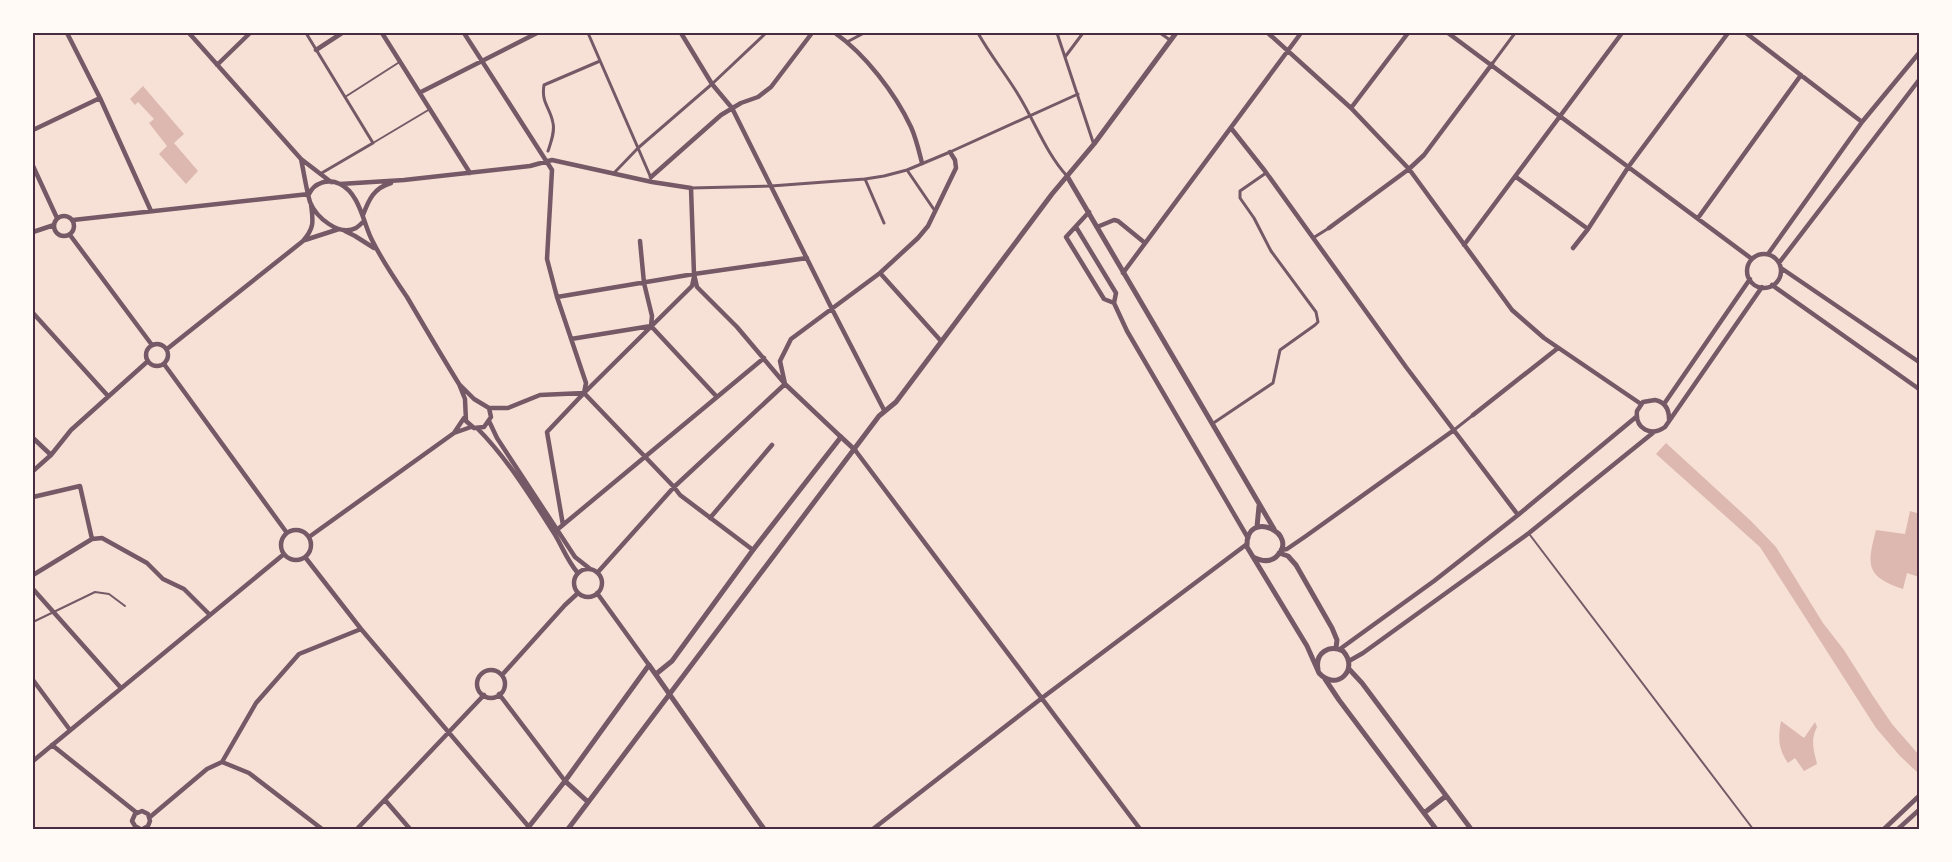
<svg xmlns="http://www.w3.org/2000/svg" width="1952" height="862" font-family="'Roboto Condensed',sans-serif">
<style>
.water{fill:#dcb8b0}
.lines{fill:none;stroke-linecap:round;stroke-linejoin:round}
.service{stroke:#755966;stroke-width:2}
.pedestrian{stroke:#755966;stroke-width:3}
.minor{stroke:#755966;stroke-width:4.5}
.tertiary{stroke:#755966;stroke-width:5}
.neatline{fill:none;stroke:#4a2c40;stroke-width:2}
</style>
<rect width="100%" height="100%" fill="#f7e1d7"/>
<path class="water" d="M143,86L184,134L174,143L198,171L186,184L159,154L167,146L149,123L154,119L138,102L135,105L130,99Z
M1666,443L1751,521L1776,547L1823,623L1844,650L1873,696L1892,724L1919,755V774L1900,756L1876,728L1760,547L1656,454Z
M1910,511L1917,513L1919,577L1907,573L1903,589C1865,576 1867,565 1876,530L1905,534Z
M1781,721L1804,738L1815,722L1817,727C1810,740 1814,751 1817,764L1804,771L1795,758L1788,763C1778,749 1778,737 1781,721Z"/>
<g class="lines">
<path class="service" d="M345,97L398,63
M373,143L430,109
M1530,535L1753,829
M33,622L95,592L109,594L125,606"/>
<path class="pedestrian" d="M306,33L373,143L320,174
M588,33L638,148L712,84L766,33
M978,33C990,55 1006,74 1019,96C1035,122 1046,153 1067,176
M1057,33L1093,142
M1160,33L1170,40
M847,42L864,33
M1065,57L1083,33
M1492,64L1515,33
M548,151C551,142 555,132 553,123C550,107 541,103 544,85L600,61
M907,170L935,211
M614,173L638,148L651,178
M865,179L884,223
M691,188L771,186L865,179L884,176L907,170L950,152L1078,94
M1313,238L1329,228
M1212,424L1273,383L1280,350L1315,325L1318,322L1316,312L1271,251L1254,218L1240,198V191L1266,173
M1454,430L1473,415"/>
<path class="minor" d="M67,33L100,98L151,211
M189,33L301,159L331,182
M382,33L470,173
M464,33L552,170L547,259L557,297L586,383L584,393
M681,33L712,84L732,108L832,309L884,410
M835,33C865,54 895,93 911,127C916,138 919,151 922,163
M1268,33L1351,108L1409,169L1512,310L1544,338L1641,404
M1448,33L1752,259
M1746,33L1862,122
M316,50L342,33
M217,65L250,33
M421,92L537,33
M1351,108L1408,33
M1231,128L1265,171L1406,367L1518,515
M33,130L100,98
M301,159C304,173 306,188 310,202C316,217 339,237 356,228C359,226 361,224 363,222
M33,166L57,218
M651,177L721,115L741,103L758,97L771,87L812,33
M1516,177L1588,229
M340,184L404,180L530,166L552,160L652,182L691,188L694,274L697,287L737,327L785,384L841,437
M309,194C314,183 328,178 340,184C359,193 363,221 371,238C381,259 394,278 407,297C424,326 441,355 459,384L465,399L466,421L474,428L484,427L491,417L489,408L474,399L459,384
M1089,212L1066,237L1104,299L1114,303
M363,215C369,199 374,188 391,183
M54 226a10 10 0 1 1 20 0a10 10 0 1 1-20 0Z
M1698,218L1801,75
M73,220L309,194
M1076,227L1116,293L1114,303L1127,331L1248,538
M1097,227L1114,220L1118,221L1145,243
M1329,228L1409,169L1424,155L1492,64
M345,231L355,236L374,248
M33,232L54,225
M70,235L152,345
M305,240L339,229
M640,241L644,283L652,316L651,326L717,397
M1464,245L1622,33
M1573,248L1588,229L1629,166L1728,33
M1768,254L1862,122L1919,53
M1747 271a17 17 0 1 1 34 0a17 17 0 1 1-34 0Z
M1779,263L1919,80
M1781,268L1919,362
M880,273L941,341
M1123,273L1301,33
M1772,285L1919,389
M557,297L694,274L807,258
M33,313L108,396
M571,339L651,326
M146 355a11 11 0 1 1 22 0a11 11 0 1 1-22 0Z
M167,349L303,241C315,227 313,221 311,204
M164,364L287,533
M584,393L674,487L680,495L753,550
M1664,404L1750,279
M489,408H508L540,395L584,393
M1473,415L1558,348
M1669,419C1669,409 1665,402 1655,400L1643,402L1637,411C1635,429 1651,437 1665,427L1762,287
M489,421L497,438L575,557L589,568
M477,428C507,458 531,497 554,533C562,546 567,560 577,572
M454,433L464,418
M33,438L51,455
M855,450L1140,829
M33,471L51,455L71,430L148,361
M33,497L80,486L92,539
M710,518L772,445
M563,525L547,432L584,393L692,286L694,277
M558,529L764,358
M281 545a15 15 0 1 1 30 0a15 15 0 1 1-30 0Z
M309,537L454,433L471,427
M1281,550L1287,549L1306,536L1454,430
M305,557L361,629L529,827
M574 583a14 14 0 1 1 28 0a14 14 0 1 1-28 0Z
M598,572L674,487L785,384L780,361L791,339L880,273L918,238L928,226L956,168L955,160L950,152
M33,575L92,539L102,538L147,563L163,579L184,589L210,615
M33,589L121,688
M597,593L649,665
M1340,649L1434,581L1518,515L1636,417
M1349,661L1363,653L1529,533L1654,432
M477 684a14 14 0 1 1 28 0a14 14 0 1 1-28 0Z
M502,675L565,605L578,593
M33,680L70,730
M499,694L565,781
M52,745L137,813
M33,761L284,554
M222,762L256,703L299,654L361,629
M385,800L410,829
M150,817L207,769L222,762L249,773L322,829
M140,829L135,826L132,821L135,814L142,811L148,814L150,821L148,826L143,829
M357,829L484,695
M873,829L1042,698L1247,544
M1884,829L1919,796
M1898,829L1919,810"/>
<path class="tertiary" d="M1067,176L1274,529
M1257,527L1259,506
M1279,553L1288,556L1296,565L1332,628L1337,640L1336,648
M1253,557C1261,561 1269,563 1276,557C1302,534 1245,507 1247,547L1307,646L1319,673C1336,692 1360,670 1343,651C1329,644 1315,653 1318,669
M1349,669L1362,683L1471,829
M656,674L672,661L753,550L841,437L855,450
M1325,679L1339,700L1436,829
M565,781L588,802
M1424,813L1446,796
M527,829L565,781L649,665L764,829
M568,829L879,416L896,402L1052,194L1094,144L1176,33"/>
</g>
<rect width="1952" height="862" fill="none" stroke="#fffaf5" stroke-width="69"/>
<rect x="34" y="34" width="1884" height="794" class="neatline"/>
</svg>
